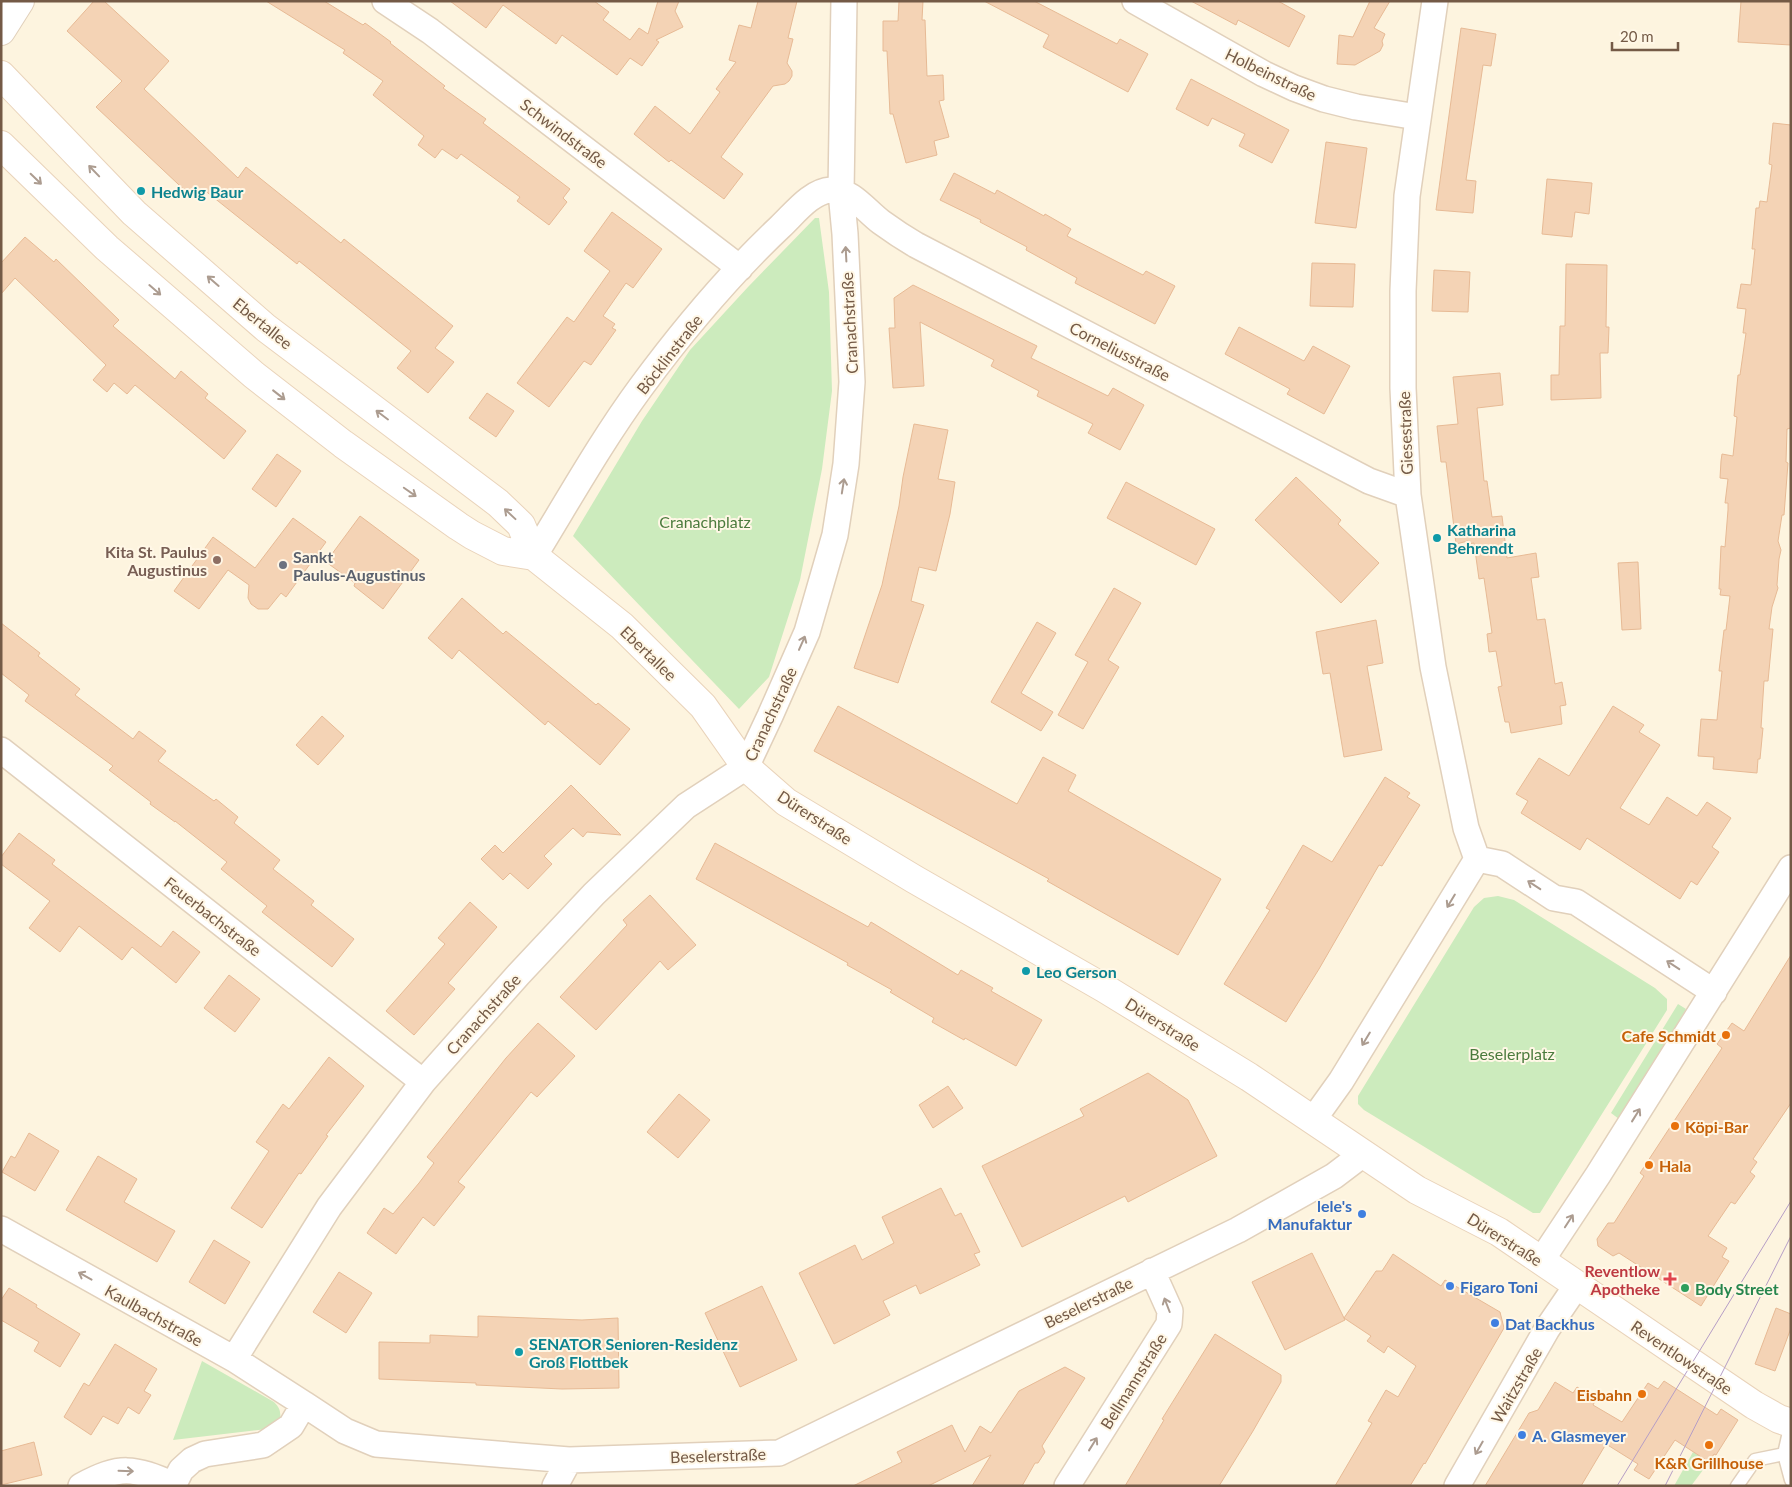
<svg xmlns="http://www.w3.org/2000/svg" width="1792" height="1487" font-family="Lato,sans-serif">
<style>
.green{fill:#ccebbd}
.building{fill:#f4d3b5;stroke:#e7ba95}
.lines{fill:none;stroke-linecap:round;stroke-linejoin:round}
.service-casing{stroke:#e1d0bb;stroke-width:15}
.minor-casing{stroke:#e1d0bb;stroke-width:28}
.tertiary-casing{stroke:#e1d0bb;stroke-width:30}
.secondary-casing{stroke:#e9d3ba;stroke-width:30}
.service{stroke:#fff;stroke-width:12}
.minor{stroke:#fff;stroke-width:25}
.tertiary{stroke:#fff;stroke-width:28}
.secondary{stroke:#fff;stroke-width:28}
.tram{stroke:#b69ec6;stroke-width:1}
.oneway{stroke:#ac9c90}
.culture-dot{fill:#0f9aa8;stroke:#fff7e6;stroke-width:2}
.education-dot{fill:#8d6e63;stroke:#fff7e6;stroke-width:2}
.worship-dot{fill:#6b7280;stroke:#fff7e6;stroke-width:2}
.food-dot{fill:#e8710a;stroke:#fff7e6;stroke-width:2}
.shop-dot{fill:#3f7fe0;stroke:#fff7e6;stroke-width:2}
.health-dot{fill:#e0444e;stroke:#fff7e6;stroke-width:2}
.leisure-dot{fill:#2e9e5b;stroke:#fff7e6;stroke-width:2}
.labels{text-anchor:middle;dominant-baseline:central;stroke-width:4;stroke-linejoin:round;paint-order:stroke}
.street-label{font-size:16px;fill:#745a46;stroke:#fff7e6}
.culture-label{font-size:16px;font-weight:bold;fill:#0d838f;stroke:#fff7e6;text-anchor:start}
.park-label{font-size:16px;fill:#4b7b3d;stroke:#fff7e6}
.education-label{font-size:16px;font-weight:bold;fill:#785e54;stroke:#fff7e6;text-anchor:end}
.worship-label{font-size:16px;font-weight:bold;fill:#5b616d;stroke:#fff7e6;text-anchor:start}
.food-label{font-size:16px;font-weight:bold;fill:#c56008;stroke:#fff7e6;text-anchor:end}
.shop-label{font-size:16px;font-weight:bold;fill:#366cbe;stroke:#fff7e6;text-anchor:start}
.health-label{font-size:16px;font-weight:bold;fill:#be3a42;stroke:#fff7e6;text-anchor:end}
.leisure-label{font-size:16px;font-weight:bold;fill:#27864d;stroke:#fff7e6;text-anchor:start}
</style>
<rect width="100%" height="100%" fill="#fdf4df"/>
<path class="green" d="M815,218H819L829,292L832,391L822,469L800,580L769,677L739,709L573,536L642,421L690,350L748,287Z
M1498,896L1514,900L1655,988L1667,999V1010L1540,1213H1533L1364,1110L1358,1104V1096L1474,907L1484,898Z
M1678,1004L1686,1009L1660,1055L1619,1119L1611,1113Z
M202,1361L274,1402C280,1408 281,1412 280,1420L267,1429L173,1440Z
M1693,1452L1709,1462L1691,1486H1674Z"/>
<path class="building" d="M94,1H104L169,61L144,89L238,178L246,167L341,243L344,239L453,326L435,348L454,362L428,393L397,368L411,351L299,261L297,264L203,189L194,199L96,107L122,81L67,31Z
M266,1H324L363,25L365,23L391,42L390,43L445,86L443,88L486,119L483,123L570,189L563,198L567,202L549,225L517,201L520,197L461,154L457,159L442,149L435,158L418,145L424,136L373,95L383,81L343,53L345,50Z
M450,1H594L609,12L603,20L630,40L639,28L648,34L658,1H679L675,11L683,27L656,40L659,42L642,66L630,58L617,75L562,35L556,44L503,5L486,28Z
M758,1H797L788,38L793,39L787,63L792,71V76L789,81L785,84L773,86L721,157L743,174L724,199L671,160L669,162L634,134L655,106L690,134L720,92L716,89L736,62L729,60L739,25L751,28Z
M899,1H923L922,20H925L927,76L943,75L944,100L939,101L949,137L934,141L937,155L906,163L893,114H890L887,51H883V21H898Z
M984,1H1034L1117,44L1120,39L1148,54L1128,92L1043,47L1049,35Z
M1191,1H1278L1305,16L1289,47L1238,20L1236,25Z
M1370,1H1390L1374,28L1385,34L1382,41L1383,45L1380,51L1355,65L1337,64L1339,35L1353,37Z
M1741,1H1791V45L1738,42Z
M1461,28L1496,34L1491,66L1483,65L1466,180L1476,181L1473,213L1436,210Z
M1191,79L1289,130L1272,163L1239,146L1245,134L1212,118L1208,126L1176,109Z
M1773,123L1791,125V428L1787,429L1786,462L1788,463L1784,515H1782L1778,541L1781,550L1779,559L1777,585L1778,588L1772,607L1769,629H1773L1768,681H1764L1761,728H1763L1760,759H1758L1757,773L1713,769L1714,757L1698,756L1701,719L1717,720L1718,709L1722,671H1719L1724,630H1726L1730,596L1720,595L1721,589H1719L1721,546L1725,547L1728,510V503H1725L1728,479L1720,478L1721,461L1722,454L1733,456L1737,417L1734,416L1738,375H1740L1746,333H1743L1746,309L1737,308L1741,284L1751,285L1755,249H1752L1756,208H1759L1760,201L1767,202L1772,165L1769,164Z
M1326,142L1367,148L1356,228L1315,223Z
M954,173L995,194L997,190L1044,216L1045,214L1071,229L1067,236L1143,275L1146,271L1175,286L1155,324L1075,283L1077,278L1026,250L1027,247L980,222L981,220L940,200Z
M1547,179L1592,183L1589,214L1575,212L1572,237L1542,234Z
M612,212L662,249L633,288L626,283L603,316L615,324L612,328L616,330L591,365L584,361L549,407L517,383L567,317L574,322L610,271L584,251Z
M25,237L54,262L56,259L119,320L113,326L175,379L181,371L208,394L205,398L246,431L224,459L135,385L127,394L114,383L107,392L93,380L106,365L15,278L1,294V263Z
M1312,263L1355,264L1353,307L1310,306Z
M1566,264L1607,265L1606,327H1609L1608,353H1600L1601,398L1551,400V375H1559L1560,326H1565Z
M1434,270L1470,272L1468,312L1432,311Z
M913,285L1037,346L1031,358L1108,396L1113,388L1144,405L1120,450L1088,433L1093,424L1037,396L1039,391L991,366L994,360L920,322L924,386L893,388L889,328H895L894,298Z
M1239,327L1304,361L1313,346L1350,366L1324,414L1287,394L1290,389L1225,354Z
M1500,373L1503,405L1477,408L1484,481H1487L1492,517L1502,516L1507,558L1536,553L1539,577L1531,578L1537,620L1545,619L1555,684L1562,682L1566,705L1560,706L1562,724L1511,733L1509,722H1505L1498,687L1502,686L1496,651L1489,652L1487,634L1492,633L1484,578L1479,579L1474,543L1468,544V541L1456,544L1446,462H1441L1437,426L1458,424L1453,377Z
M487,393L514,411L496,437L469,418Z
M914,424L948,430L938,479L955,482L950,514L936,571L919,567L911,601L924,605L898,683L854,668L882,585L899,506L903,477Z
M277,454L301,471L276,507L252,489Z
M1296,477L1341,520L1338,524L1379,563L1341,603L1255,520Z
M1126,482L1215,529L1196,565L1107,518Z
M360,516L419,560L383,609L354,586L355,583L326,562Z
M293,518L326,542L286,597L281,593L268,609H258L251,604L248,598L249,585L228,570L199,609L174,591L213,537L255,568Z
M1638,562L1641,629L1622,630L1618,563Z
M1114,588L1141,603L1108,660L1119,667L1083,729L1058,715L1088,662L1075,655Z
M462,598L503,634L506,631L596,705L598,703L630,729L600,765L548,721L545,725L459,650L452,659L428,638Z
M1376,620L1383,663L1367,666L1382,750L1344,757L1330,673L1323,674L1316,632Z
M1037,622L1056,633L1021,693L1053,712L1041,731L991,702Z
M1,623L40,653L38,656L80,689L75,695L133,739L139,731L166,751L158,761L214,801L216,799L238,817L234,823L280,860L273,869L314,901L311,905L354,939L332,967L262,912L267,906L221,869L227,862L175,821V822L150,804L151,802L109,770L113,766L25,701L29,695L1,673Z
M838,706L1017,804L1043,757L1076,775L1068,791L1221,879L1178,955L1047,881L1049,879L814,751Z
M1613,706L1644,725L1639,732L1660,745L1620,808L1649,825L1667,797L1697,816L1707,802L1731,818L1712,847L1719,852L1697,885L1691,881L1680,899L1587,838L1580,850L1521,813L1528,801L1516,794L1539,758L1569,776Z
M322,716L344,736L318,765L296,745Z
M1385,777L1410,793L1407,797L1420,805L1382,866L1379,865L1319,969L1286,1022L1224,984L1270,910L1266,908L1303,845L1332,862Z
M571,785L621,835L587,832L583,837L573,828L544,856L552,864L528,889L510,873L503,880L481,859L495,845L503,853Z
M19,833L55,860L52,864L161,947L173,931L200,952L176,983L132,947L122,960L79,926L60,952L29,928L50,901L1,864V857Z
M715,843L868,927L871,922L958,975L961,970L993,988L991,991L1042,1020L1016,1066L965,1038L964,1040L932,1022L934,1018L890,992L892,990L847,965L848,963L696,879Z
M650,895L696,945L668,970L660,961L596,1030L560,997L627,925L623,920Z
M470,902L497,927L448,983L455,989L414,1035L386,1011L445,944L438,938Z
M1791,955V1103L1753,1159L1757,1162L1750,1172L1755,1176L1735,1204L1731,1202L1708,1236L1727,1248L1722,1257L1729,1261L1701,1306L1619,1253L1613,1256L1598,1246L1597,1239L1608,1223H1614L1644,1176L1640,1173L1722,1048L1717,1044L1732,1023L1744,1031Z
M229,975L260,999L235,1032L204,1008Z
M538,1023L575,1056L537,1097L531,1092L458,1182L465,1187L434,1226L423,1217L396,1254L367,1233L384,1208L393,1214L419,1183L434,1163L427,1157L506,1058Z
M329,1057L364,1086L326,1135L328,1136L301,1174L299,1173L262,1228L231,1208L269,1151L256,1142L283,1104L289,1109Z
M1148,1073L1188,1100L1217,1156L1128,1202L1125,1196L1022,1247L982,1166L1084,1116L1080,1109Z
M948,1086L963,1108L933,1128L919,1105Z
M679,1094L710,1120L678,1158L647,1132Z
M29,1133L59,1151L35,1191L2,1172L11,1156L15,1158Z
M98,1156L137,1179L124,1202L175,1231L157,1262L66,1210Z
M941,1188L955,1216L961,1213L980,1252L974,1254L980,1265L920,1294L916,1285L883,1301L890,1315L834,1344L799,1273L855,1245L862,1260L894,1243L882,1217Z
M214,1240L250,1262L225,1304L189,1282Z
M1312,1253L1344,1318L1376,1271H1382L1393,1254L1441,1286L1445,1280L1500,1312L1504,1328L1425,1464L1424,1463L1410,1486H1335L1372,1423L1368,1421L1386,1390L1398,1397L1416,1366L1388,1346L1384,1353L1367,1341L1371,1336L1344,1318L1345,1320L1285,1350L1252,1282Z
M339,1272L372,1293L346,1333L313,1312Z
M762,1286L797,1360L740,1387L705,1313Z
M9,1288L37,1305L36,1307L80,1334L60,1367L34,1351L39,1342L1,1320V1300Z
M1776,1308L1791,1314V1328L1775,1371L1755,1364Z
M478,1316L582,1320L618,1318L619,1388L562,1389L476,1385V1383L379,1379V1342L430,1343V1335L478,1337Z
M1215,1334L1281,1375V1382L1253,1431L1219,1486H1125L1164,1420L1162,1419Z
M115,1344L157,1369L144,1391L151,1395L139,1414L128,1407L118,1424L103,1416L91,1435L64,1417L84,1383L89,1386Z
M1065,1367L1085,1378L1042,1446L1045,1452L1038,1463H1035L1022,1486H972L991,1455L928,1486H853L902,1462L897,1452L952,1425L965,1452L980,1426L991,1433L1019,1391Z
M1664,1381L1717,1415L1721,1409L1738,1420L1716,1455L1714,1454L1709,1462L1675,1440L1649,1479L1634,1470L1638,1464L1606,1444L1581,1486H1485L1529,1413L1538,1410L1555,1382L1573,1393L1577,1387L1596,1399L1593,1405L1622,1422L1648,1383L1658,1389Z
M34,1442L42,1475L1,1485V1451Z"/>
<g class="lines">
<defs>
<path id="service" d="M1791,1423L1784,1454L1791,1480
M1737,1486L1755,1460L1784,1454"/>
<path id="minor" d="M385,1L430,31L740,268
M1135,1L1264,74L1294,88L1324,99L1356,107L1417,117
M1435,1L1407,196L1403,291V388L1408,495L1433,667L1466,828L1477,859
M534,556C569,499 602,440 641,387C683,330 729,275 780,227C794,214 811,191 831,190C852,190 866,211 881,222C892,230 904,238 916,245L1369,481L1408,495
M1,750L423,1082
M1477,859L1502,864L1554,898L1576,902L1714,992
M1313,1120L1341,1081L1477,859
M1,1229L234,1359L304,1404
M1541,1261L1598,1175L1791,868
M234,1359L329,1207L423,1082L518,975L594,894L686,806L746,767L770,716L807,632L835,535L846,464L852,382L845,234L841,192L844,1
M81,1486C120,1465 133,1467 174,1485
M173,1486L181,1470L192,1460L205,1454L263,1445L291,1426L304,1404L345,1431L376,1444L569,1460L779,1453L1238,1230L1334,1176L1363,1154
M555,1486L569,1460
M1067,1486L1169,1324L1170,1311L1152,1271
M1457,1486L1547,1329L1577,1285"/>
<path id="tertiary" d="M1,31L20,1"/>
<path id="secondary" d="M1,75L134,213L266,328L498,503L521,525L534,556
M1,145L107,248L254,375L343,444L458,526L472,535L503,551L534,556L622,626L703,706L746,767L786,802L914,879L1104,988L1249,1077L1417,1190L1499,1232L1754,1405L1779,1419L1791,1423"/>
</defs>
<use href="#service" class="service-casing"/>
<use href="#minor" class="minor-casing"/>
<use href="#tertiary" class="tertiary-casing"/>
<use href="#secondary" class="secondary-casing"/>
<use href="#service" class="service"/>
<use href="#minor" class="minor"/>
<use href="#tertiary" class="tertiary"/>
<use href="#secondary" class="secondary"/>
<path class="tram" d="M1617,1486L1791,1201
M1665,1486L1791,1236"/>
</g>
<defs><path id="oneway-shaft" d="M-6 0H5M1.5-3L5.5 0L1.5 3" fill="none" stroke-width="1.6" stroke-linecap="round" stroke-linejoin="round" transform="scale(1.25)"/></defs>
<g class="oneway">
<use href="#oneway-shaft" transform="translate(94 171) rotate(-134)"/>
<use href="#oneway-shaft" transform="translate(36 179) rotate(44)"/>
<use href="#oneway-shaft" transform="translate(846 254) rotate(-93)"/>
<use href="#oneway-shaft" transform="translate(213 281) rotate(-139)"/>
<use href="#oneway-shaft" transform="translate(155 290) rotate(41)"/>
<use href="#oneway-shaft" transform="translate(279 395) rotate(38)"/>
<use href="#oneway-shaft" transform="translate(382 415) rotate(-143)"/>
<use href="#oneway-shaft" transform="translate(843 486) rotate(-81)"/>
<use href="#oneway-shaft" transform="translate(410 492) rotate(35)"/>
<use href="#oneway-shaft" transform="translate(510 514) rotate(-137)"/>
<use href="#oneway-shaft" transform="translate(802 643) rotate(-66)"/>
<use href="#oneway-shaft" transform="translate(1534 885) rotate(-147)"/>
<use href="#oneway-shaft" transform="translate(1451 901) rotate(121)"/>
<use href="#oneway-shaft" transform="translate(1673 965) rotate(-147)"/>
<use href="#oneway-shaft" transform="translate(1366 1039) rotate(121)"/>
<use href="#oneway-shaft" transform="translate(1636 1115) rotate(-58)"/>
<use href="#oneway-shaft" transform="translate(1569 1221) rotate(-57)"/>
<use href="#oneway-shaft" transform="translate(85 1276) rotate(-151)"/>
<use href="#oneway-shaft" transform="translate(1167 1305) rotate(-111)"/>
<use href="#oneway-shaft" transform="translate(1093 1444) rotate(-58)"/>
<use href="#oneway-shaft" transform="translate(1479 1448) rotate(120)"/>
<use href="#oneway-shaft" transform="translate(126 1471) rotate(2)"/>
</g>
<g class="culture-dot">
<circle cx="141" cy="191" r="5"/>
<circle cx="1437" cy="538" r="5"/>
<circle cx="1026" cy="971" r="5"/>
<circle cx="519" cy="1352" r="5"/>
</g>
<circle class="education-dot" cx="217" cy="560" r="5"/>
<circle class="worship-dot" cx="283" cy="565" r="5"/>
<g class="food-dot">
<circle cx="1726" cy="1035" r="5"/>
<circle cx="1675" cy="1126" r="5"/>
<circle cx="1649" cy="1165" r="5"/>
<circle cx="1642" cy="1394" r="5"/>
<circle cx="1709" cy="1445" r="5"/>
</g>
<g class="shop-dot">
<circle cx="1362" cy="1214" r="5"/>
<circle cx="1450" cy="1286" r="5"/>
<circle cx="1495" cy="1323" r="5"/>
<circle cx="1522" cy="1435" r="5"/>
</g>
<path class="health-dot" d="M1667.5 1271.5h5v5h5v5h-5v5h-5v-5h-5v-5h5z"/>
<circle class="leisure-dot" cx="1685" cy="1288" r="5"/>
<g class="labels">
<g class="street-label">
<text transform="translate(1271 74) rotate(26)">Holbeinstraße</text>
<text transform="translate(564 133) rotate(37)">Schwindstraße</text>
<text transform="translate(263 323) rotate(39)">Ebertallee</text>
<text transform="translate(849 323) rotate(-93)">Cranachstraße</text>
<text transform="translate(1120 351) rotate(27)">Corneliusstraße</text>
<text transform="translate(669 354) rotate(-52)">Böcklinstraße</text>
<text transform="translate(1405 433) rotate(-92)">Giesestraße</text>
<text transform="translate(649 653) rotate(44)">Ebertallee</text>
<text transform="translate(770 714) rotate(-65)">Cranachstraße</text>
<text transform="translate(815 817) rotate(33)">Dürerstraße</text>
<text transform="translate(213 916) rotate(38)">Feuerbachstraße</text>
<text transform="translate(483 1014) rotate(-48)">Cranachstraße</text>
<text transform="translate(1163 1024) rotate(32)">Dürerstraße</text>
<text transform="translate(1505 1239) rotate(32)">Dürerstraße</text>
<text transform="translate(1088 1302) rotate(-26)">Beselerstraße</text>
<text transform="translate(154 1315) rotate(29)">Kaulbachstraße</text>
<text transform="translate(1682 1357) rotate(34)">Reventlowstraße</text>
<text transform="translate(1133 1381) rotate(-58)">Bellmannstraße</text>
<text transform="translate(1516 1385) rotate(-60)">Waitzstraße</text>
<text transform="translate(718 1455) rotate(-2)">Beselerstraße</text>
</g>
<g class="culture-label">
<text x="151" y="191">Hedwig Baur</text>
<text x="1447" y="529">Katharina<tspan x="1447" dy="18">Behrendt</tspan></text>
<text x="1036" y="971">Leo Gerson</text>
<text x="529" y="1343">SENATOR Senioren-Residenz<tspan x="529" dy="18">Groß Flottbek</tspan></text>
</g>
<g class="park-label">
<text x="705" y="521">Cranachplatz</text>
<text x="1512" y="1053">Beselerplatz</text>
</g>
<g class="education-label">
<text x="207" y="551">Kita St. Paulus<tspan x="207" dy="18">Augustinus</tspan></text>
</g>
<g class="worship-label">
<text x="293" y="556">Sankt<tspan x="293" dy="18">Paulus-Augustinus</tspan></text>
</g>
<g class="food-label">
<text x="1716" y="1035">Cafe Schmidt</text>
<text x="1685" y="1126" text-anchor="start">Köpi-Bar</text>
<text x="1659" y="1165" text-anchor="start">Hala</text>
<text x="1632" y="1394">Eisbahn</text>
<text x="1709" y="1462" text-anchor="middle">K&amp;R Grillhouse</text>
</g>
<g class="shop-label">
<text x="1352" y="1205" text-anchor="end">lele's<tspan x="1352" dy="18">Manufaktur</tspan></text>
<text x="1460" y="1286">Figaro Toni</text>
<text x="1505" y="1323">Dat Backhus</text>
<text x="1532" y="1435">A. Glasmeyer</text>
</g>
<g class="health-label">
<text x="1660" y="1270">Reventlow<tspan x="1660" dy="18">Apotheke</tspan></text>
</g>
<g class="leisure-label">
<text x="1695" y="1288">Body Street</text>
</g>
</g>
<rect width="1792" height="1487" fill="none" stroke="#745a46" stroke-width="5"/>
<path d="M1612 42v8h66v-8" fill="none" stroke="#745a46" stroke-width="2.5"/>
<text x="1620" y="42" font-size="15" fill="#745a46" stroke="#fff7e6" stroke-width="4" paint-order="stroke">20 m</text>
</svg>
